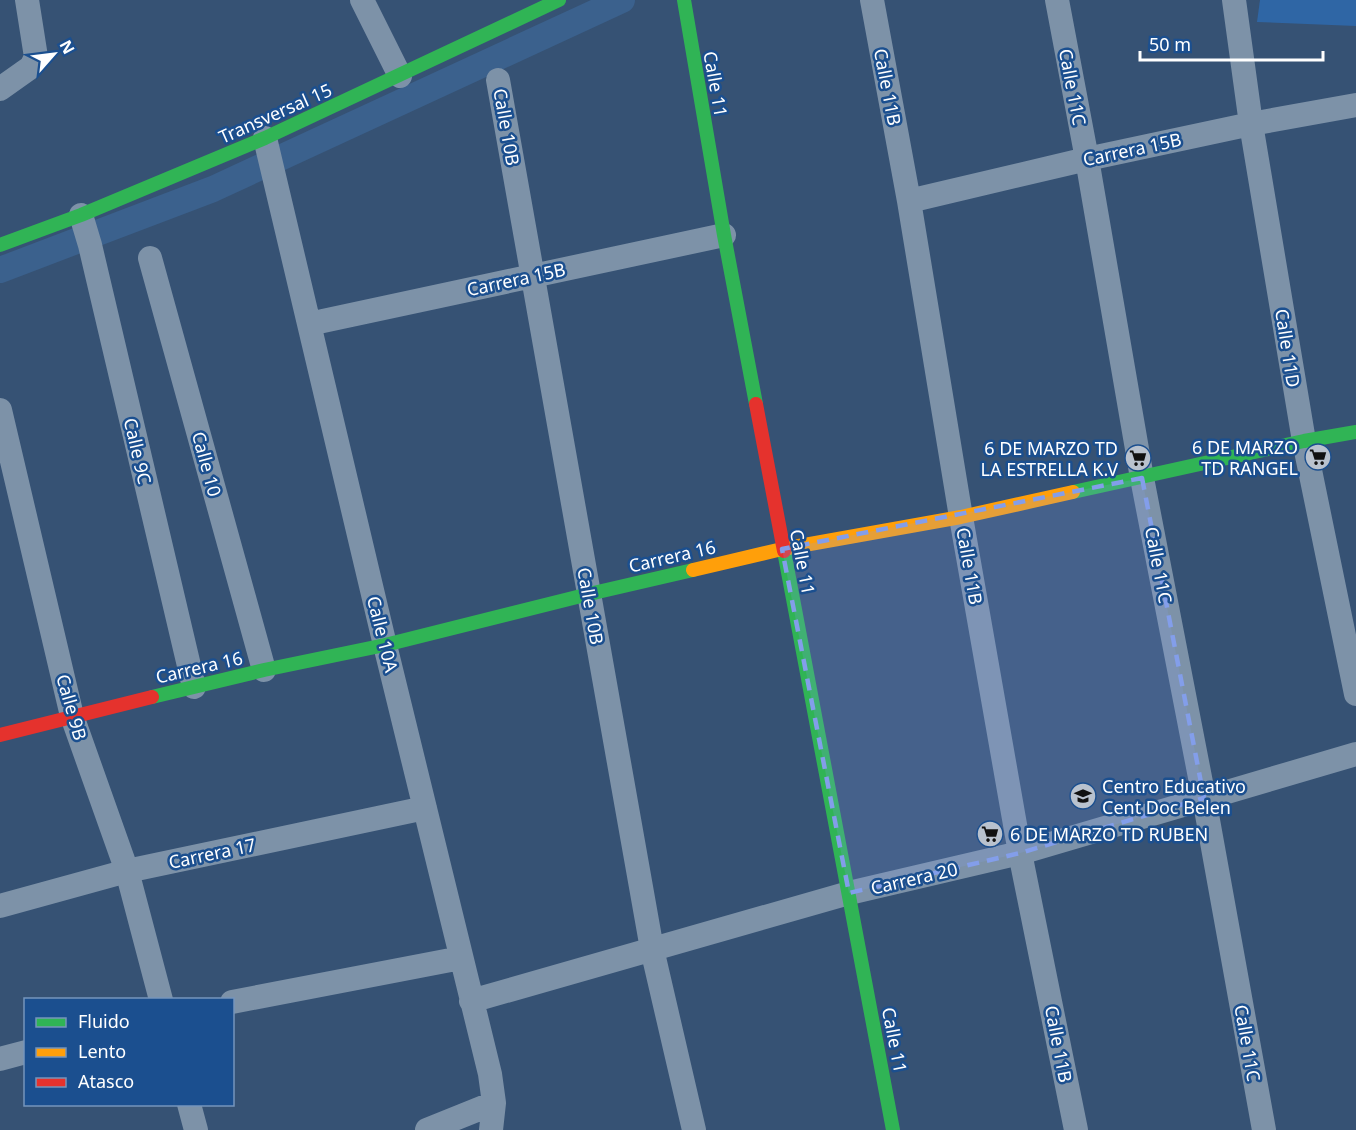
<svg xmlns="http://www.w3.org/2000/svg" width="1356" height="1130" font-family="'Noto Sans',sans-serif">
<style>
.green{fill:#2f66a5}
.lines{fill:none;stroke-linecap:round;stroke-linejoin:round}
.canal{stroke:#3b618d;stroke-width:26}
.street{stroke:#7d92a8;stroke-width:24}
.fast{stroke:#30b455;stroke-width:14}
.slow{stroke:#ff9f0a;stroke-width:14}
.jam{stroke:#e5322d;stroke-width:14}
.marked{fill:#839eea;fill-opacity:0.2;stroke:#839eea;stroke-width:4.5;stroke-dasharray:12 8;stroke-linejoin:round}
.labels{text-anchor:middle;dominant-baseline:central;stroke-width:5;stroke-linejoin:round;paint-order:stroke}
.street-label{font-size:18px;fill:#fff;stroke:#1b4f8f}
.poi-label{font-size:18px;fill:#fff;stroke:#1b4f8f;text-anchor:end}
</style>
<rect width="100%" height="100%" fill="#365274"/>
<path class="green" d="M1260,0H1356V26L1257,22Z"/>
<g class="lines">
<path class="canal" d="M0,270L213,189L622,0"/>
<path class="street" d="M362,0L400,76
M872,0L909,201L961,517L1020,853L1076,1130
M1057,0L1087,159L1142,478L1204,798L1264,1130
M1234,0L1251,124L1304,441L1356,694
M498,80L652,949L694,1130
M0,89L31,67L36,57L27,0
M265,138L385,645L490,1074L494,1103L491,1130
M909,201L1087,159L1251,124L1356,105
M81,215L90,245L194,687
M150,258L264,670
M309,324L724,235
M0,410L72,716L127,871L161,1000
M0,906L127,871L425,808
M471,1001L849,893L1020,853L1356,754
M232,1002L461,958
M0,1059L26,1052
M189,1104L196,1130
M427,1130L494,1103"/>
<path class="fast" d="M684,0L724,235L756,404
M0,245L81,215L265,138L559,0
M1073,492L1304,441L1356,432
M784,551L893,1130
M152,697L264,670L385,645L589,594L693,570"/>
<path class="slow" d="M693,570L782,549L961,517L1073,492"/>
<path class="jam" d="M756,404L784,551
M0,735L152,697"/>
</g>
<path class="marked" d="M1142,478L1204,798L1020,853L849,893L782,549Z"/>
<defs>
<symbol id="supermarket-disc" viewBox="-11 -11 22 22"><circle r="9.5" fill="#b9c2ce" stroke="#1b4f8f"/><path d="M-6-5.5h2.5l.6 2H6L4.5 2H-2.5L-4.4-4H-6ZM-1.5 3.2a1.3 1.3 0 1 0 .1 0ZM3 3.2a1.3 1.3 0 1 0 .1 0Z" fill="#111"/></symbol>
<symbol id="school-disc" viewBox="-11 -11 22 22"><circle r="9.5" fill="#b9c2ce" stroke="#1b4f8f"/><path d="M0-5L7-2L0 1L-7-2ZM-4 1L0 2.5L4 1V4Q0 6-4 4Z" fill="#111"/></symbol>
</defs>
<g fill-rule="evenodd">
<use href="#supermarket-disc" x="1303" y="442" width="30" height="30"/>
<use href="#supermarket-disc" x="1123" y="443" width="30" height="30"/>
<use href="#school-disc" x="1068" y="781" width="30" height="30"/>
<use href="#supermarket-disc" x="975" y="819" width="30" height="30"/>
</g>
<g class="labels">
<g class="street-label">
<text transform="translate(716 84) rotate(80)">Calle 11</text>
<text transform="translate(888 87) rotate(79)">Calle 11B</text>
<text transform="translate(1073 87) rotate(79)">Calle 11C</text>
<text transform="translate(275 113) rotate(-24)">Transversal 15</text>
<text transform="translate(507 127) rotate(80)">Calle 10B</text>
<text transform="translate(1132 149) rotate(-12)">Carrera 15B</text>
<text transform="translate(516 279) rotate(-12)">Carrera 15B</text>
<text transform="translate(1288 348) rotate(81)">Calle 11D</text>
<text transform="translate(138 451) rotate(77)">Calle 9C</text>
<text transform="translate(207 464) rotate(75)">Calle 10</text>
<text transform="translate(672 556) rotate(-13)">Carrera 16</text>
<text transform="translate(803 562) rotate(79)">Calle 11</text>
<text transform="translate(1159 565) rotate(79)">Calle 11C</text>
<text transform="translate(970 566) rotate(80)">Calle 11B</text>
<text transform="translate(591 606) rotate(80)">Calle 10B</text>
<text transform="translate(383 634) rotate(76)">Calle 10A</text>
<text transform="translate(199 667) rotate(-13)">Carrera 16</text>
<text transform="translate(72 707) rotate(74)">Calle 9B</text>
<text transform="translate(212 853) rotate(-12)">Carrera 17</text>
<text transform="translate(914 878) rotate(-13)">Carrera 20</text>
<text transform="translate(895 1040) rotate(79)">Calle 11</text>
<text transform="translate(1248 1043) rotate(80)">Calle 11C</text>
<text transform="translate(1059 1044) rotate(79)">Calle 11B</text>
</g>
<g class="poi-label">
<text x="1298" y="447">6 DE MARZO<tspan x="1298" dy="21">TD RANGEL</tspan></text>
<text x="1118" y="448">6 DE MARZO TD<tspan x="1118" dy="21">LA ESTRELLA K.V</tspan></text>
<text x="1102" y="786" text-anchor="start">Centro Educativo<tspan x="1102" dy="21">Cent Doc Belen</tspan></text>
<text x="1010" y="834" text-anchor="start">6 DE MARZO TD RUBEN</text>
</g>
</g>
<rect x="24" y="998" width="210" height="108" fill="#1b4f8f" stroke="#7695bc" stroke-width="1.5"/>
<rect x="36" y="1018" width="30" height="9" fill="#30b455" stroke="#7695bc" stroke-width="1.5"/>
<text x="78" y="1028" font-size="18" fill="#ffffff">Fluido</text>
<rect x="36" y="1048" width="30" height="9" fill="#ff9f0a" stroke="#7695bc" stroke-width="1.5"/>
<text x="78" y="1058" font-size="18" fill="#ffffff">Lento</text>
<rect x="36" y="1078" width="30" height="9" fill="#e5322d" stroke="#7695bc" stroke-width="1.5"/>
<text x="78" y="1088" font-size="18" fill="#ffffff">Atasco</text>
<g transform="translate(54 54) rotate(62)" stroke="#1b4f8f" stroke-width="4.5" paint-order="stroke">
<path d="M0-4.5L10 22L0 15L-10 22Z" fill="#ffffff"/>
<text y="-9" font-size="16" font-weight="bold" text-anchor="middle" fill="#ffffff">N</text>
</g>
<path d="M1140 51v9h183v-9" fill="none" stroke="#ffffff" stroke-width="3"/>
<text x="1149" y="51" font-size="18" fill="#ffffff" stroke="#1b4f8f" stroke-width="4.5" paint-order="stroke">50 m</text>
</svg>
